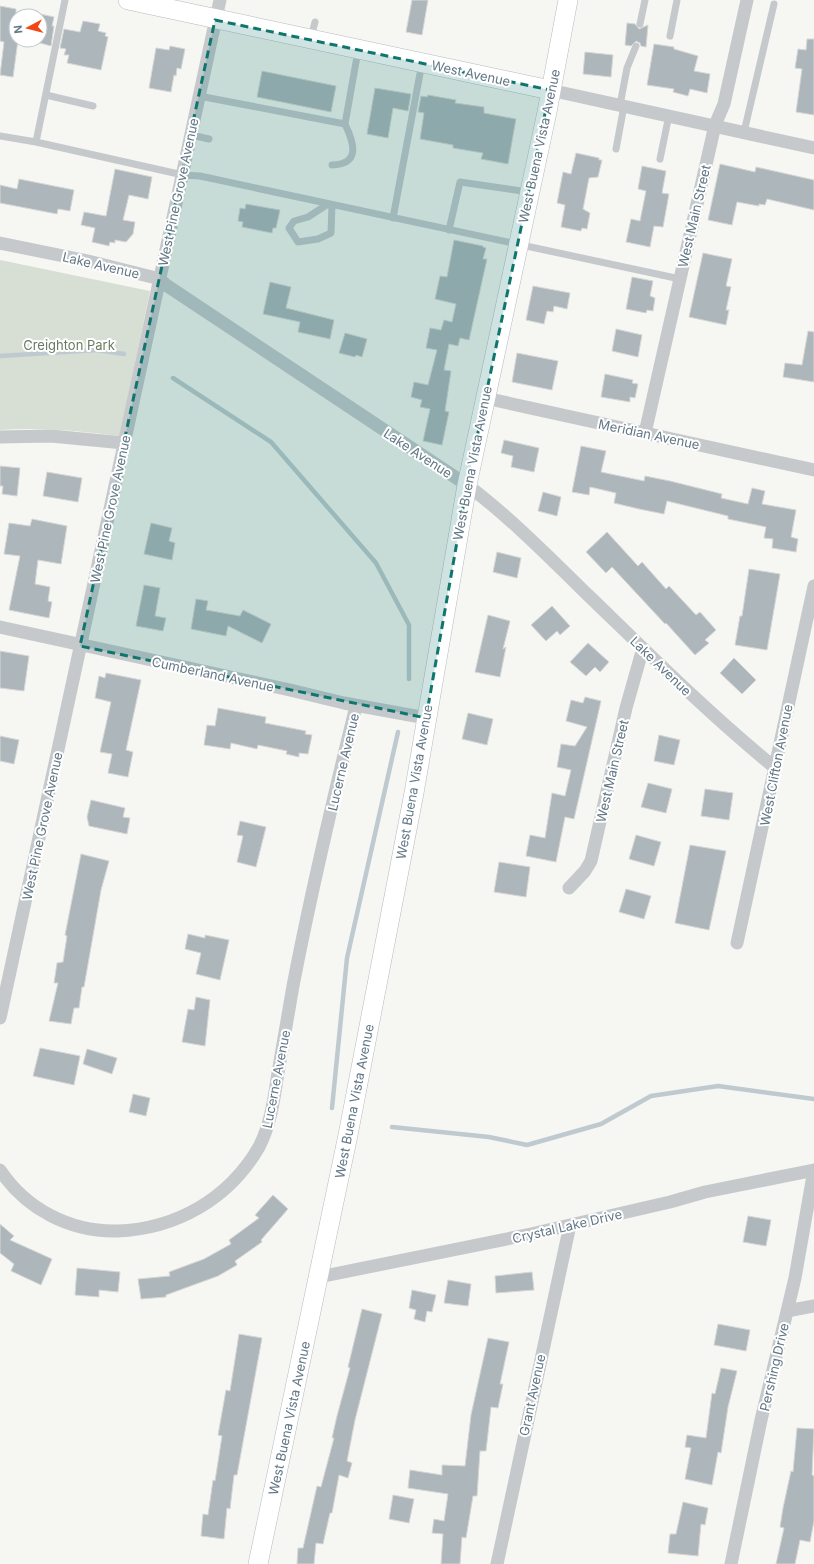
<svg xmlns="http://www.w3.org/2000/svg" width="814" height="1564" font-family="Inter,sans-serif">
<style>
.green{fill:#d7ded3}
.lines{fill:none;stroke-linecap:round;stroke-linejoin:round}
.stream{stroke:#becacf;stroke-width:4.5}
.building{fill:#adb6bb;stroke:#d7d7d5}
.secondary-casing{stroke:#b5bbbf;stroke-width:20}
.lane{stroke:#c5c9cc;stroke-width:7}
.street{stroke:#c5c9cc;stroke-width:13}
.secondary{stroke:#fff;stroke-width:19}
.marked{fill:#0f766e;fill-opacity:0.2;stroke:#0f766e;stroke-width:3;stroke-dasharray:8 5;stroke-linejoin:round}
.labels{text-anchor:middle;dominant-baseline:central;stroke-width:4;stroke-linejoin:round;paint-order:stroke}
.street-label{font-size:13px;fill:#627786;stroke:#fff}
.park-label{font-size:13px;fill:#687c62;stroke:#fff}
</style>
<rect width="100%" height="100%" fill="#f6f6f2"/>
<path class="green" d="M0,260L150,291L120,436C80,431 40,427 0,430Z"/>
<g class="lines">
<path class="stream" d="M0,356L97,350L124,354
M173,378L271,442L376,563L409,625V679
M332,1108L347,958L398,732
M392,1127L489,1137L527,1145L601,1124L651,1096L718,1086L814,1099"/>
</g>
<path class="building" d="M412,0H428L422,35L406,32Z
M0,6L16,9V26L13,40H18L13,77L0,75L4,42L0,41Z
M40,14L54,17L52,26H54L51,46L40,43Z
M83,21L100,24L98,31L106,33L105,36L108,37L101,70L67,63L69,55H64L66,49L60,48L64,29L80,32Z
M627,23L635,24L639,29L648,25L646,47L641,46L640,43L636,41L631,46L625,45Z
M807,39H814V115L796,112L802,69L795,68L798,49L806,50Z
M654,44L674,47V49L698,56L694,71L710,74L707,93L690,89L688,96L673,92L674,89L647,85Z
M170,46L185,49L181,69L177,68L176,76L174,75L171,92L149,88L156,48L169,50Z
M585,52L613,55L611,77L583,74Z
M262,71L336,86L331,112L257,97Z
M375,88L411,94L408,111L393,108L388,138L367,134Z
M428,95L456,100L455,103L484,107V113L516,119L508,164L481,159L483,153L453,148V145L420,139L424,113L418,112L421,96L427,97Z
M576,153L599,158V160H602L598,177L589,178L583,209L590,213L587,229L582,228L581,231L561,227L565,205L557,203L563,172L571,174Z
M720,164L755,172L756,167L814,180V210L767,199L765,205L759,204V206L737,202L732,225L708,220Z
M642,166L666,171L662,193L669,194L663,227L654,226L650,247L626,242L631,219L640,221L646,191L638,189Z
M115,169L152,177L148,199L129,195L123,220L135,222L133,234L126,242L115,240V243L110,242L109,246L92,242L95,228L81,225L84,212L106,216Z
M19,179L74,190L70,211L58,209L57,214L0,203V185L17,189Z
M246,204L280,210L276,228H273L272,233L242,227L243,222L238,221L240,208L245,209Z
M454,240L483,246V247L486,248L483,259H487L469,340L460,338L458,346L449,344L444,370L451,371L445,411L449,412L442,445L423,441L430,409L420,407L422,400L411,397L414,382L428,385L437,350L426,348L430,328L441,330L444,320L452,322L456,304L435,299L440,276L447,277Z
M703,253L732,259L726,286L731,287L726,310H729L726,325L689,317Z
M632,277L653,281L650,296L655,298L653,311L647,310L646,313L626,309Z
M270,282L291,287L286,308L334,320L330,339L298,332L300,322L263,314Z
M533,286L570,293L567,309L554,306L553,312L547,311L544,324L526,320Z
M616,329L642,335L638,357L612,351Z
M808,331L814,332V382L783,377L785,363L802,365Z
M345,333L367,339L362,357L356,355L355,357L339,353Z
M517,353L558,361L552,390L512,382Z
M605,374L633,380L632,383L638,384L635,398L630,397V402L601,397Z
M504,440L539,448L534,472L511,467L513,456L501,453Z
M581,446L606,451L601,472L644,481L645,476L670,481L722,494L721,498L748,504L752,488L765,491L762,504L796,510L791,537L798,539L796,552L772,548L773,539L764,538L766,527L728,519V516L667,501L664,514L639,509L614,503L616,493L590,487L589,495L572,492Z
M0,466L20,468L17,496L2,494L3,486H0Z
M47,472L82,478L78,502L43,496Z
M543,492L561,497L557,516L538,511Z
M32,519L67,526L61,564L38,560L35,584L50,587L48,601L52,602L49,618L9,610L20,556L4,554L9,523L30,526Z
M151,523L172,528L169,541L175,543L172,560L144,554Z
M607,532L638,566L642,562L666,589L669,586L696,615L700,612L716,630L705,640L709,643L695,655L666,623L665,624L612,567L606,573L586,552Z
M497,552L521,558L517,578L493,572Z
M749,569L780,574L767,650L735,645L740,616H742Z
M144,585L160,588L155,616L166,618L163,631L136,626Z
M196,599L208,601L206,610L240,616L243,610L271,624L262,643L228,626L226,636L191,629Z
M552,606L570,626L560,635L557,631L546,641L531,625Z
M488,615L510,621L503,649L506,647L500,677L475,672Z
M588,643L609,662L600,672L595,667L586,676L570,662Z
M0,651L29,656L24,691L0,688Z
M734,658L756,680L742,694L720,673Z
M106,673L141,680L126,750L133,752L128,777L108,773L112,754L100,752L111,702L95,698L99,676L105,678Z
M585,697L601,701L574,819L565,817L556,862L526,856L530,835L545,838L552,793L565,796L571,770L557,767L561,744L575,746L587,727L566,721L571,700L583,703Z
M218,708L266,717L265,723L306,731L305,734L312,735L308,754L299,753V757L286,754L287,751L258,745L257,749L231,743L230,749L204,745L207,725L215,726Z
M468,713L493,719L487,745L462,739Z
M659,735L680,740L674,765L654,761Z
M0,736L19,740L14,764L0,761Z
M648,783L672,789L666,813L641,807Z
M705,789L733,793L729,820L701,816Z
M91,800L125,808L123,817L130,818L127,834L89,826L87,817Z
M240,821L266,827L256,867L237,862L243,836L237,835Z
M636,835L661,842L654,866L629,859Z
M690,845L726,851L709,930L675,923Z
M81,854L109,861L101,890L84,987H82L79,1008H74L71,1024L49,1021L58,983H54L57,963L63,962L67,936L65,935Z
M499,862L530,867L526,897L494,892Z
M626,889L651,896L644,919L619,912Z
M188,934L205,938V935L229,940L220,980L196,974L201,953L185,949Z
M196,997L210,1000L205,1046L182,1042L188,1009L194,1010Z
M40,1048L80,1056L74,1085L33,1076Z
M87,1049L117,1058L112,1074L83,1064Z
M133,1094L150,1098L146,1116L129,1112Z
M273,1195L288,1209L261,1240L262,1242L235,1261L237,1265L218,1276L166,1295V1297L141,1299L138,1279L170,1276L169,1272L204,1259L231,1244L229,1240L259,1218L255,1215Z
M748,1216L771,1220L766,1246L743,1242Z
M0,1224L14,1236L10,1240L52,1259L41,1285L11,1271L14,1264L0,1253Z
M77,1268L120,1272L118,1292L99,1290V1297L75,1295Z
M532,1272L534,1290L496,1293L495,1276Z
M448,1280L471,1284L468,1306L444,1303Z
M412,1290L436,1295L432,1312L427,1311L425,1322L414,1319L416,1310L409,1308Z
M362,1309L382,1314L355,1420L347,1461L352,1463L348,1478L339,1475L332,1513H330L323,1544L316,1543L314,1564H297L298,1548H303L317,1486L321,1487L334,1438H332L337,1416L350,1368L348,1367Z
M718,1324L750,1330L746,1351L714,1345Z
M239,1334L262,1338L237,1475H234L230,1509L227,1508L224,1539L201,1536L203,1514L208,1515L213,1480L215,1481L222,1436L218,1435L226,1390L230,1391Z
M488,1338L509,1342L500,1384H503L498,1408L491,1407L486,1451H480L477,1496H473L466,1538L462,1537L460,1564H441L443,1534L432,1533L434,1519L444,1521L448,1494L408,1488L410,1470L442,1475V1465L465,1466L471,1415Z
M721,1368L737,1371L728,1407L721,1453L718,1452L712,1485L685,1479L691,1448L685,1447L687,1435L706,1438L712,1393L715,1394Z
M797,1428L814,1429L812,1475L814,1476V1521L810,1542L800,1540L795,1564H776L784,1528L780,1527L783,1508L791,1471L793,1472Z
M393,1495L414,1499L409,1523L389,1519Z
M683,1502L708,1508L705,1525L701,1524L698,1556L668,1553L670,1534H676Z"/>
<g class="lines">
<defs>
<path id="secondary" d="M128,0L550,90
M258,1564L348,1135L414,793L467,485L547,112L568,0"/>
</defs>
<use href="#secondary" class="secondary-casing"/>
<path class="lane" d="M640,24L645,0
M670,36L677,0
M311,38L315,22
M46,95L93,106
M199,96L345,124L358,51
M620,105L627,68L636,46
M744,132L774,4
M191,135L209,139
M0,136L36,142L183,175L200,176L680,279
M36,142L65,0
M616,149L624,106
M660,159L669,115
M332,165C361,164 354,143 345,124
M328,204L308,217L294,221L289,228L298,242L318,239L331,233L332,205
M393,218L422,63
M449,230L460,182L529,192"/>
<path class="street" d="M550,90L814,148
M0,243L88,261L160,279L166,285L467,485C511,518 550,558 590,597C650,655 709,714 774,767
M485,398L814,470
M645,433L715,125L724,104L747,0
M0,437L51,436L124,443
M0,627L290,690L344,703L426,718
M569,888L585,871L591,861L626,708L643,648
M737,943L814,586
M0,1018L220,0
M0,1170C26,1209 70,1232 117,1231C176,1229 229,1199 259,1147C271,1124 274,1098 278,1073C283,1044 288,1015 293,986C311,892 333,799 356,706
M319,1277L531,1234L670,1202L705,1192L814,1170
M787,1311L814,1306
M497,1564L570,1225
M731,1564L761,1420L795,1278L814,1170"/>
<use href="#secondary" class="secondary"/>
</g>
<path class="marked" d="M215,20L550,90L467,485L426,718L80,646Z"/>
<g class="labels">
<g class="street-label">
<text transform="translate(471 73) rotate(12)">West Avenue</text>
<text transform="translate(539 146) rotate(-78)">West Buena Vista Avenue</text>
<text transform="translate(178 192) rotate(-78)">West Pine Grove Avenue</text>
<text transform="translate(694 216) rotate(-77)">West Main Street</text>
<text transform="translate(101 265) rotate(13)">Lake Avenue</text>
<text transform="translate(649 434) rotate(12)">Meridian Avenue</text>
<text transform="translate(418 453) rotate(33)">Lake Avenue</text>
<text transform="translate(472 463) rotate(-79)">West Buena Vista Avenue</text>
<text transform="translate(110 509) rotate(-78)">West Pine Grove Avenue</text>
<text transform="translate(661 666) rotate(44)">Lake Avenue</text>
<text transform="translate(213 674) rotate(12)">Cumberland Avenue</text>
<text transform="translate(343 762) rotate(-77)">Lucerne Avenue</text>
<text transform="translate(776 765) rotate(-79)">West Clifton Avenue</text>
<text transform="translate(612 771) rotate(-77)">West Main Street</text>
<text transform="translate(414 782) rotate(-80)">West Buena Vista Avenue</text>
<text transform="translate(42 826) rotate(-78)">West Pine Grove Avenue</text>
<text transform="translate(276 1079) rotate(-79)">Lucerne Avenue</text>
<text transform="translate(354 1101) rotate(-79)">West Buena Vista Avenue</text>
<text transform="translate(567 1226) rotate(-13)">Crystal Lake Drive</text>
<text transform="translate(774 1367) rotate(-77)">Pershing Drive</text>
<text transform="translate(532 1395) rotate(-78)">Grant Avenue</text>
<text transform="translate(289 1418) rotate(-78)">West Buena Vista Avenue</text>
</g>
<g class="park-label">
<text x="69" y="345">Creighton Park</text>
</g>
</g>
<g transform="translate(28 28) rotate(263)"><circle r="19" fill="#ffffff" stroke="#c0c9cf"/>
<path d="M0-3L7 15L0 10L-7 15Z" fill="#f14617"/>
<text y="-6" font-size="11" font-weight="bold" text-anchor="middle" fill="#627786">N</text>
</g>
</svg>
